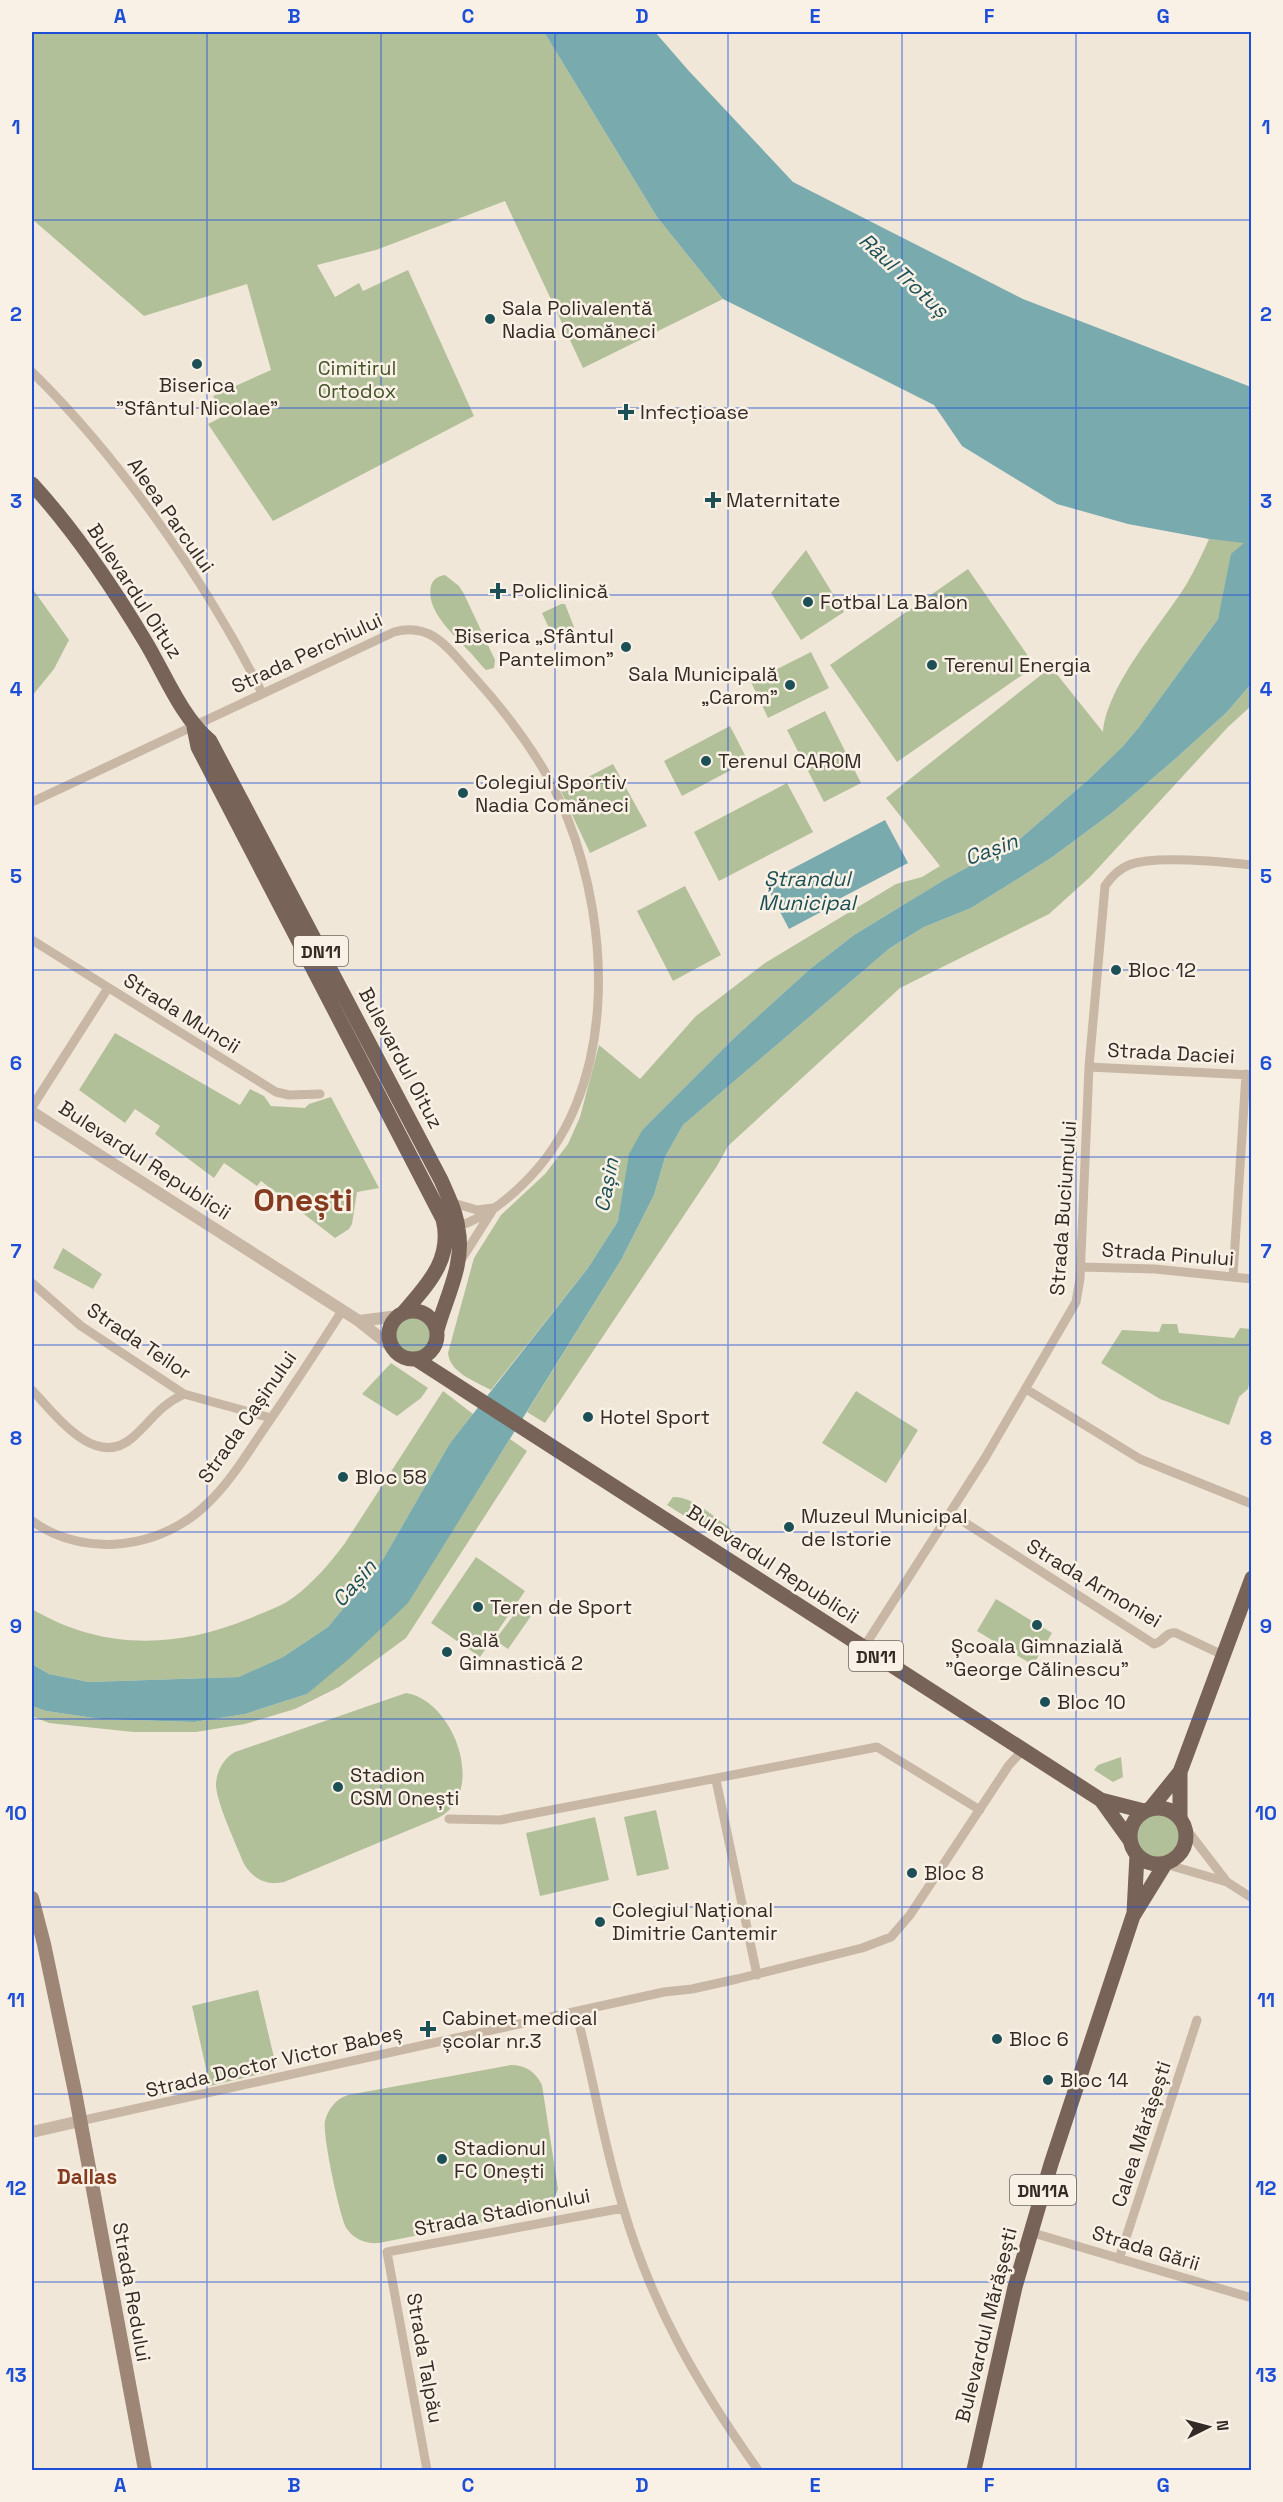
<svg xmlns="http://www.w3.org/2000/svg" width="1283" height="2502" font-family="'Space Grotesk',sans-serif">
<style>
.green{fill:#b2c099}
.water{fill:#78aaae}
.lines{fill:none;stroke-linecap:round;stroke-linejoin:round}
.minor{stroke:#c9b7a5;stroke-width:9}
.tertiary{stroke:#c9b7a5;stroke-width:12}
.secondary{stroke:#9d8676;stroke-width:14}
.primary{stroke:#776357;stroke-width:15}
.grid{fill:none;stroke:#1d4ed8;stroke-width:1.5;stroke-opacity:0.55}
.poi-dot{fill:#1c5056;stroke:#f9f1e5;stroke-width:2}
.labels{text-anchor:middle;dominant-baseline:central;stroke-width:5;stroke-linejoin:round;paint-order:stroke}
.shield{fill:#f9f1e5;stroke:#70665f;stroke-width:1.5}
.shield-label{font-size:18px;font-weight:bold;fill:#352b26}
.poi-label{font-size:20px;fill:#352b26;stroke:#f9f1e5;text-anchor:start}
.park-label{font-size:20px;fill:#43532a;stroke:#f9f1e5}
.street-label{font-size:20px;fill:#352b26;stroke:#f9f1e5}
.water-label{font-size:21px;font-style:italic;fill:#1c5056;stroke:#f9f1e5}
.neighbourhood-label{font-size:21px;font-weight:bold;fill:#843b1f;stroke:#f9f1e5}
.town-label{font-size:32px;font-weight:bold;fill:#843b1f;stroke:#f9f1e5}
.neatline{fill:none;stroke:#1d4ed8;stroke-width:2}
.grid-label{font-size:20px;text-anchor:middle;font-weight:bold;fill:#1d4ed8}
</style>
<rect width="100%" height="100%" fill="#f1e7d9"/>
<path class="green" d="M32,32H544L657,217L723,299L583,368L505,201L376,250L317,265L335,297L359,283L363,291L408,270L474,416L273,521L208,424L224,416L213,396L271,370L247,284L144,316L32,219Z
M1209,539L1245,542L1228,578L1218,619L1139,727L1123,746L1089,779L1021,838L944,880L854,935L810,969L734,1038L643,1129L618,1221L588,1268L491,1390C475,1381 450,1373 448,1353L474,1258L501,1215L545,1174L568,1144L580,1117L599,1045L640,1079L696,1016L765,963L896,884L922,877L940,866L886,798L1051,667L1103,732C1107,685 1161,625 1186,585C1195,570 1202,554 1209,539Z
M806,550L844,612L801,640L771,593Z
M968,569L1035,666L897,762L830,665Z
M445,575L459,586L464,594L495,660L494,668L486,670L481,665C465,643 424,615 431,586C433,579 438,576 445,575Z
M32,588L69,640L54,669L32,696Z
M561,604H565L574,627L573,629L553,637L542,613Z
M811,652L829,688L768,718L751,682Z
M1251,684V706L1228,727L1090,877L1049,914L900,988L728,1146L717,1166L545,1423L527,1412L621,1260L654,1195L665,1157L683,1125L890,948L924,927L971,908L1051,858L1113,812L1174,760L1227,712Z
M825,711L861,783L824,802L787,730Z
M730,726L748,761L682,796L664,761Z
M613,764L647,826L590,853L561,791Z
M787,783L813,832L719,881L694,832Z
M685,886L721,955L673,981L637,911Z
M115,1033L240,1105L250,1089L264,1096L271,1106L305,1108L309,1104L331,1097L379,1188L357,1192L352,1224L349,1229L335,1238L261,1181L257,1186L224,1163L214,1178L155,1134L160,1126L135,1109L125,1123L79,1090Z
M63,1248L102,1274L93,1289L53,1268Z
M389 1335a24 24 0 1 1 48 0a24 24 0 1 1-48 0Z
M1162,1324H1177L1179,1333L1234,1338L1240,1328L1251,1329V1374L1248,1389L1239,1397L1229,1425L1160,1399L1101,1363L1122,1330L1159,1332Z
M391,1363L428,1388L421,1398L397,1416L362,1394Z
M443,1391L473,1414L450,1443L382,1561L328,1627L283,1657L240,1677L89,1682L49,1674L32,1664V1609C101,1650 175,1649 248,1619C264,1612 281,1607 294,1597C314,1582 330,1563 345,1543Z
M856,1391L918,1430L886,1483L822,1443Z
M510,1439L527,1451L406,1638L339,1687L295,1709L245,1724L196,1732H133L49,1723L32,1716V1706L46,1711L101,1719L194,1722L245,1714L307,1694L408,1602Z
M673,1497C692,1496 714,1517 729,1527L732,1532V1546L667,1505Z
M476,1557L525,1591L480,1657L431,1623Z
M996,1599L1052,1633L1033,1665L977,1631Z
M519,1608L531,1616L508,1649L495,1640Z
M406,1693C454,1700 488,1793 438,1818L284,1882C267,1886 253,1879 244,1864C237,1846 215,1800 216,1783C217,1770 224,1758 235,1752Z
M1121,1757L1123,1777L1113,1782L1094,1770L1098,1765Z
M656,1810L669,1869L637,1876L624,1817Z
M1136 1836a22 22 0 1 1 44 0a22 22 0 1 1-44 0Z
M595,1817L609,1880L540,1896L526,1833Z
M258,1990L277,2070L210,2086L192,2006Z
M511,2065C525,2065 535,2071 542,2085L558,2189L552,2203L539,2211L379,2243C366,2244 355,2240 347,2229C340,2219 322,2133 325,2121C328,2109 336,2099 348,2095Z"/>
<path class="water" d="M544,32H655L688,70L793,182L1023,299L1251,387V684L1227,712L1174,760L1113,812L1051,858L971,908L924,927L890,948L683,1125L665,1157L654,1195L621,1260L408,1603L350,1658L307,1694L245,1714L194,1722L101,1719L46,1711L32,1706V1664L49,1674L89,1682L239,1677L283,1657L328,1627L382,1561L450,1443L588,1268L618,1221L629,1154L643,1129L734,1038L810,969L854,935L944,880L1021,838L1089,779L1123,746L1139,727L1218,619L1231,554L1244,543L1209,539L1128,524L1057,504L962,446L934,405L723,299L657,217Z
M885,820L908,863L837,900L838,903L789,929L765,883Z"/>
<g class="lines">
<path class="minor" d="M32,372C120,458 207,583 262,693
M32,802L394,632C433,621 450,651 474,677C511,718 547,766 567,817C612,930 618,1093 523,1184C504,1203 481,1220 455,1227
M32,940L276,1092L289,1095L320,1094
M1089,1067L1251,1075
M32,1107L108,988
M450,1202L477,1210L493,1208
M461,1260L492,1211
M1081,1267L1155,1269L1252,1279
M1233,1276L1246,1074
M32,1283L81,1326L184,1394L271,1418
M1026,1389L1140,1459L1252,1504
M32,1390C55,1414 95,1470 132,1438C152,1421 157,1407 184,1394
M950,1513L1154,1644C1164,1642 1166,1631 1176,1633L1223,1655
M32,1521C85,1559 162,1549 208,1503C231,1481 248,1452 266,1426C292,1388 317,1350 342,1311
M864,1647L985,1458L1076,1302L1080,1279L1089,1067L1105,886C1111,877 1119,869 1129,865C1154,855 1224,862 1252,865
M716,1780L757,1975
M449,1819L500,1820L877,1747L980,1810
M1184,1826L1227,1882
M1165,1864L1227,1882L1252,1898
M576,2012C593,2076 603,2143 623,2207C652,2307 699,2387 758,2470
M80,2121L664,1992L692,1989L737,1979L862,1948L891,1937L910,1915L1009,1765L1023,1750
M1030,2232L1252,2298
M1119,2259L1197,2020
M427,2470L387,2252L623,2208"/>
<path class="tertiary" d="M32,1112L359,1321L394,1349
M359,1321L398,1316
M32,2132L80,2121"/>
<path class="secondary" d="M32,1898L44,1944L75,2092L145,2470"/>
<path class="primary" d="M32,484C75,531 112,586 145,641C165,674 180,715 210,741L441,1180C448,1196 456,1212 458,1229C465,1264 446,1297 437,1330
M194,727L198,747L443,1219C453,1259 428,1284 404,1312
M389 1335a24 24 0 1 1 48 0a24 24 0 1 1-48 0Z
M416,1359L1101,1800L1144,1811
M1180,1772V1819
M1101,1800L1129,1839
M1130 1836a28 28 0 1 1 56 0a28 28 0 1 1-56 0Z
M1151,1808L1180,1772L1252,1578
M1134,1913L1137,1855
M974,2470L1015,2287L1051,2164L1133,1916L1165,1864"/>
</g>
<path class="grid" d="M207,32V2470M381,32V2470M555,32V2470M728,32V2470M902,32V2470M1076,32V2470M32,220H1252M32,408H1252M32,595H1252M32,783H1252M32,970H1252M32,1157H1252M32,1345H1252M32,1532H1252M32,1719H1252M32,1907H1252M32,2094H1252M32,2282H1252"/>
<g class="poi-dot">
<circle cx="490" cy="319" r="6"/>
<circle cx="197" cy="364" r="6"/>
<path d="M623 403h6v6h6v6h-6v6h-6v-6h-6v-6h6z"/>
<path d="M710 491h6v6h6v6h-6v6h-6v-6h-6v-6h6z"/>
<path d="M495 582h6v6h6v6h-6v6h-6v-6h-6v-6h6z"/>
<circle cx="808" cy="602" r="6"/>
<circle cx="626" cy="647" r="6"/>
<circle cx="932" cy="665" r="6"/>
<circle cx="790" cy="685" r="6"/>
<circle cx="706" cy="761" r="6"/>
<circle cx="463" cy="793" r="6"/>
<circle cx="1116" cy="970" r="6"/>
<circle cx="588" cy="1417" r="6"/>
<circle cx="343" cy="1477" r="6"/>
<circle cx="789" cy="1527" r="6"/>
<circle cx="478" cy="1607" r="6"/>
<circle cx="1037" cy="1625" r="6"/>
<circle cx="447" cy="1652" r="6"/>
<circle cx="1045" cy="1702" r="6"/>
<circle cx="338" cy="1787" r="6"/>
<circle cx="912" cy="1873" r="6"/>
<circle cx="600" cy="1922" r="6"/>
<path d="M425 2020h6v6h6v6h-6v6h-6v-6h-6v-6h6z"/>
<circle cx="997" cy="2039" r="6"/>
<circle cx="1048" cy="2080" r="6"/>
<circle cx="442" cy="2159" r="6"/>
</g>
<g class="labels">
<g class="shield">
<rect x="294" y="936" width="54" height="30" rx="4.5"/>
<rect x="849" y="1641" width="54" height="30" rx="4.5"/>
<rect x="1010" y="2175" width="66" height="30" rx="4.5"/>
</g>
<g class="shield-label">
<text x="321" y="951">DN11</text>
<text x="876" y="1656">DN11</text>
<text x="1043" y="2190">DN11A</text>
</g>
<g class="poi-label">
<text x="502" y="308">Sala Polivalentă<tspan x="502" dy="23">Nadia Comăneci</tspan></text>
<text x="197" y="385" text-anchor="middle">Biserica<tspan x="197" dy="23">"Sfântul Nicolae"</tspan></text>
<text x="640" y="412">Infecțioase</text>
<text x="726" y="500">Maternitate</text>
<text x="512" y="591">Policlinică</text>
<text x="820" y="602">Fotbal La Balon</text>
<text x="614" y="636" text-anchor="end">Biserica „Sfântul<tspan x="614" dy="23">Pantelimon”</tspan></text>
<text x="944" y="665">Terenul Energia</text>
<text x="778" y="674" text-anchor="end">Sala Municipală<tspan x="778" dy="23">„Carom”</tspan></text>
<text x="718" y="761">Terenul CAROM</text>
<text x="475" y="782">Colegiul Sportiv<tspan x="475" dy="23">Nadia Comăneci</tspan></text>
<text x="1128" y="970">Bloc 12</text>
<text x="600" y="1417">Hotel Sport</text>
<text x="355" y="1477">Bloc 58</text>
<text x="801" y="1516">Muzeul Municipal<tspan x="801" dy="23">de Istorie</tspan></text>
<text x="490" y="1607">Teren de Sport</text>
<text x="459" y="1640">Sală<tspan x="459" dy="23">Gimnastică 2</tspan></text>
<text x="1037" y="1646" text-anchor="middle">Școala Gimnazială<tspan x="1037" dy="23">"George Călinescu"</tspan></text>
<text x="1057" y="1702">Bloc 10</text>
<text x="350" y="1775">Stadion<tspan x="350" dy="23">CSM Onești</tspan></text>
<text x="924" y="1873">Bloc 8</text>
<text x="612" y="1910">Colegiul Național<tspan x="612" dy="23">Dimitrie Cantemir</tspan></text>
<text x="442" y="2018">Cabinet medical<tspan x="442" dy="23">școlar nr.3</tspan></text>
<text x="1009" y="2039">Bloc 6</text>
<text x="1060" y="2080">Bloc 14</text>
<text x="454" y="2148">Stadionul<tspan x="454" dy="23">FC Onești</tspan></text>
</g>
<g class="park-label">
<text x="357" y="368">Cimitirul<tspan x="357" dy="23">Ortodox</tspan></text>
</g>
<g class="street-label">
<text transform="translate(171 515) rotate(55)">Aleea Parcului</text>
<text transform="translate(135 591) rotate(57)">Bulevardul Oituz</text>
<text transform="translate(307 653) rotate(-25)">Strada Perchiului</text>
<text transform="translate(182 1013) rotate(32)">Strada Muncii</text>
<text transform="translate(1171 1053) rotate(3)">Strada Daciei</text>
<text transform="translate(401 1058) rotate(62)">Bulevardul Oituz</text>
<text transform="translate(145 1160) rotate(33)">Bulevardul Republicii</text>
<text transform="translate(1063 1208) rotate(-86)">Strada Buciumului</text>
<text transform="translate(1168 1254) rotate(4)">Strada Pinului</text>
<text transform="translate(139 1341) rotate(34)">Strada Teilor</text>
<text transform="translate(247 1417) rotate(-55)">Strada Cașinului</text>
<text transform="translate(773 1564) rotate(33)">Bulevardul Republicii</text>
<text transform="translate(1094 1583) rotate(31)">Strada Armoniei</text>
<text transform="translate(274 2061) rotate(-13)">Strada Doctor Victor Babeș</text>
<text transform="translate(1141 2134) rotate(-72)">Calea Mărășești</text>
<text transform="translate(502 2212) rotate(-11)">Strada Stadionului</text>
<text transform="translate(1146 2248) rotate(17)">Strada Gării</text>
<text transform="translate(132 2292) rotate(80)">Strada Redului</text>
<text transform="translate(986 2325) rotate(-76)">Bulevardul Mărășești</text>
<text transform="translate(425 2358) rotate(80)">Strada Talpău</text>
</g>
<g class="water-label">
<text transform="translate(904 275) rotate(43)">Râul Trotuș</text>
<text transform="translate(991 849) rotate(-20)">Cașin</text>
<text x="807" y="878">Ștrandul<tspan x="807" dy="24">Municipal</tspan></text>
<text transform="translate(606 1185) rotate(-79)">Cașin</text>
<text transform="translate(354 1583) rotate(-49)">Cașin</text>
</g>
<g class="neighbourhood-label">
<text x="87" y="2176">Dallas</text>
</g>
<g class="town-label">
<text x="303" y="1200">Onești</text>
</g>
</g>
<rect width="1283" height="2502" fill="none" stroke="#f9f1e5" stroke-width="66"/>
<g transform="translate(1208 2427) rotate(84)" stroke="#f9f1e5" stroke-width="4.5" paint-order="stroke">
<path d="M0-4.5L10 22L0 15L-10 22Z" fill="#352b26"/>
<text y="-9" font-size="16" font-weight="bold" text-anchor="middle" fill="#352b26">N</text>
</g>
<rect x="33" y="33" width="1217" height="2436" class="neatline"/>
<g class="grid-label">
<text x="120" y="23">A</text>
<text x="294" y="23">B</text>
<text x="468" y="23">C</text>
<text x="642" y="23">D</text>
<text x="815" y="23">E</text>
<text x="989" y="23">F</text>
<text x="1163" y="23">G</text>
<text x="16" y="134">1</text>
<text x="1266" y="134">1</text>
<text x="16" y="321">2</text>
<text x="1266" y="321">2</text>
<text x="16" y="508">3</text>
<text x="1266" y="508">3</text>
<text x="16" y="696">4</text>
<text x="1266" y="696">4</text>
<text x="16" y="883">5</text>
<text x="1266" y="883">5</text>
<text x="16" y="1070">6</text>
<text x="1266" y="1070">6</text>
<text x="16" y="1258">7</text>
<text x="1266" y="1258">7</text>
<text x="16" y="1445">8</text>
<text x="1266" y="1445">8</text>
<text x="16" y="1633">9</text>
<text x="1266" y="1633">9</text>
<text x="16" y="1820">10</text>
<text x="1266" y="1820">10</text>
<text x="16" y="2007">11</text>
<text x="1266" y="2007">11</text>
<text x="16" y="2195">12</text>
<text x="1266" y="2195">12</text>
<text x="16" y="2382">13</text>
<text x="1266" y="2382">13</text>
<text x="120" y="2492">A</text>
<text x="294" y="2492">B</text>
<text x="468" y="2492">C</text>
<text x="642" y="2492">D</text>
<text x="815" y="2492">E</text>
<text x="989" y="2492">F</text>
<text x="1163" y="2492">G</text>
</g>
</svg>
